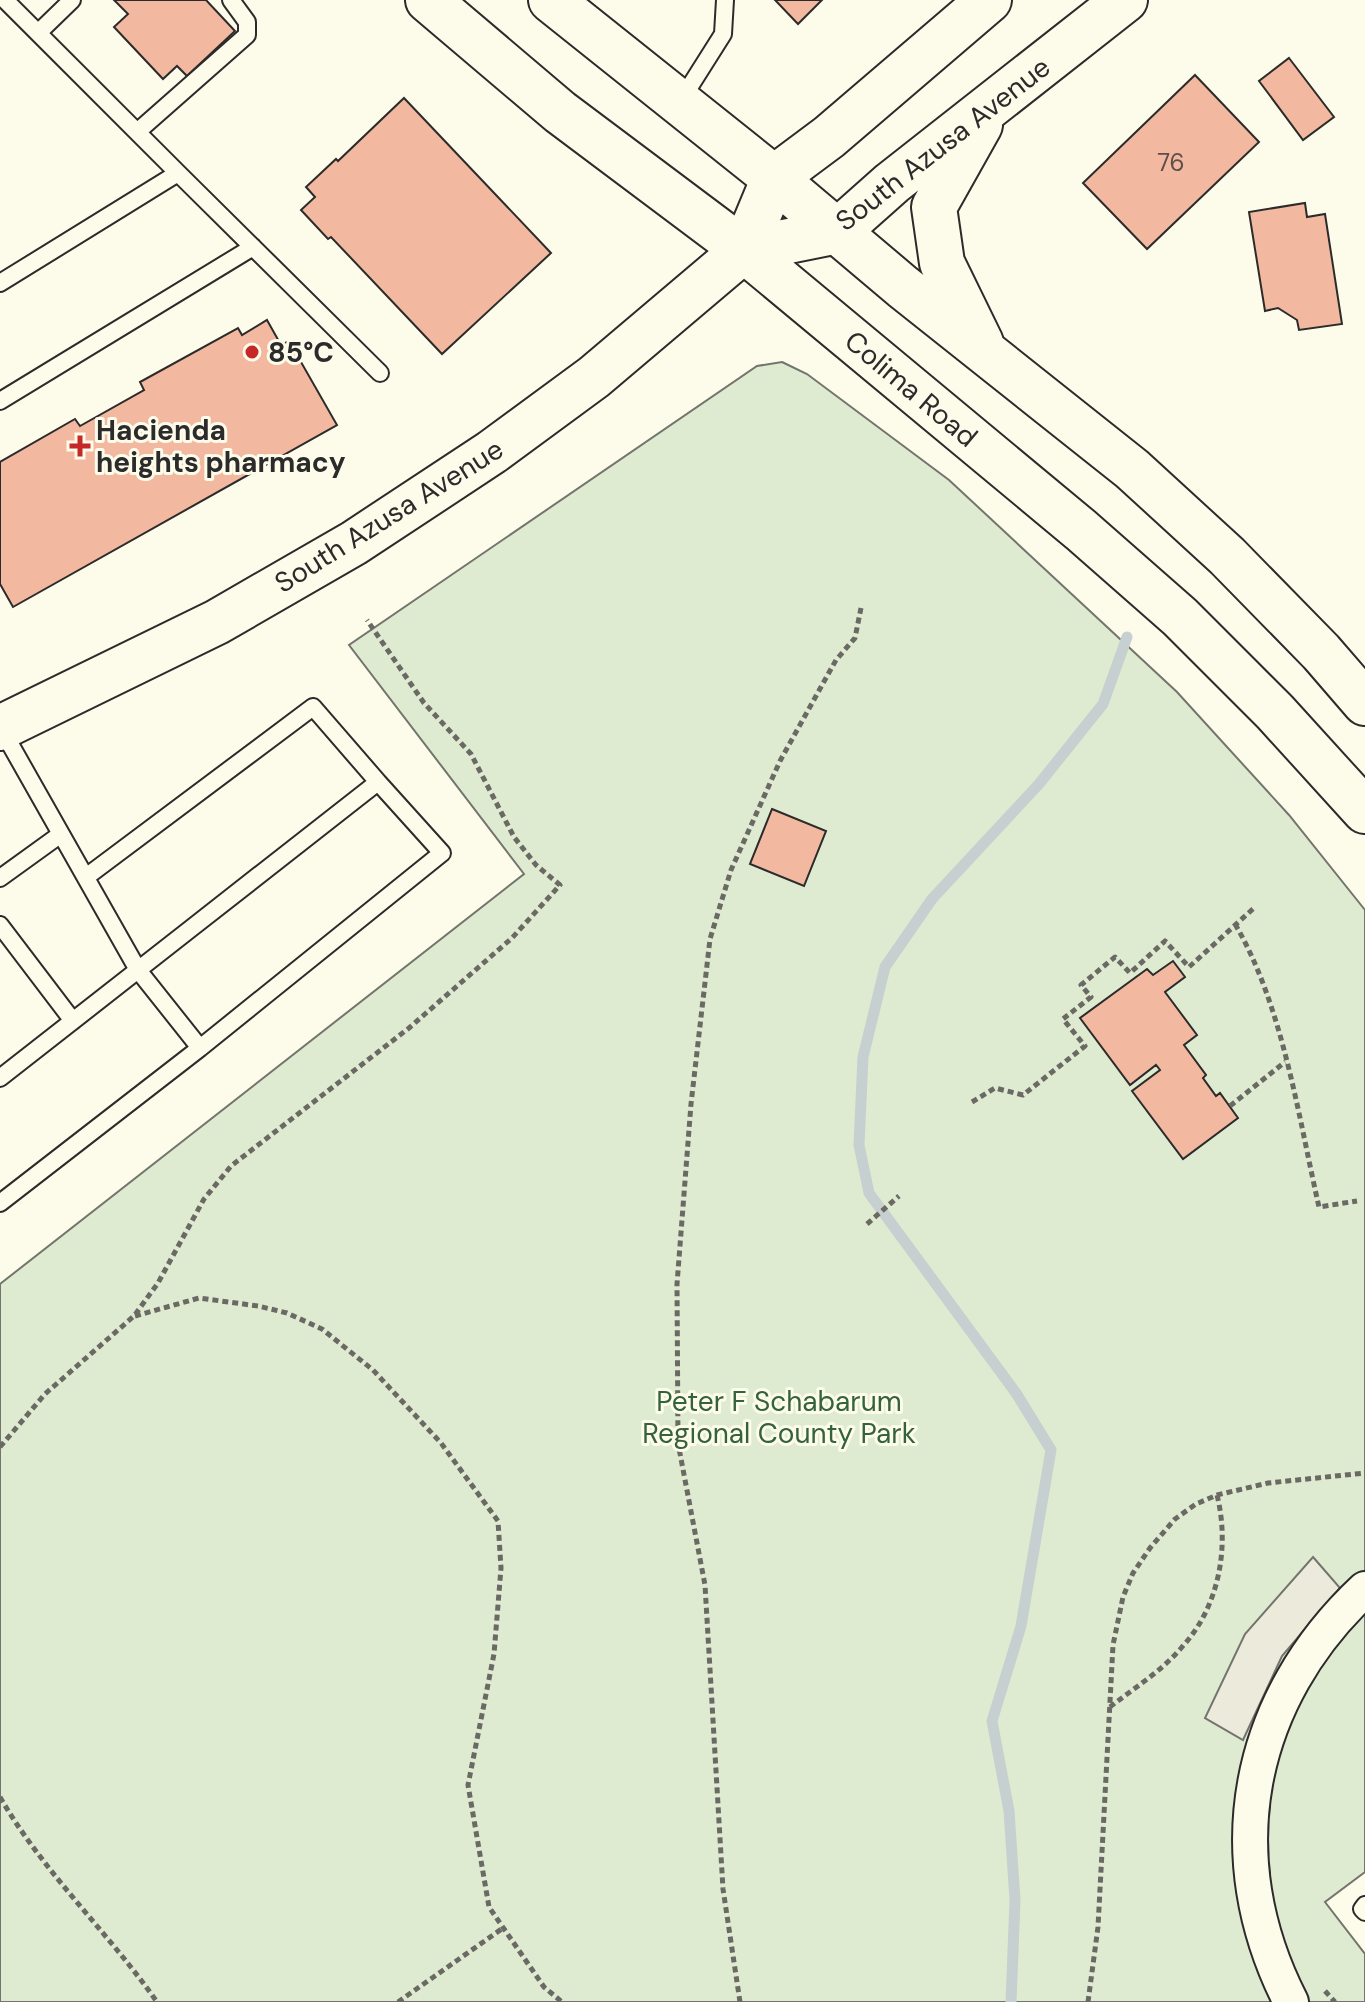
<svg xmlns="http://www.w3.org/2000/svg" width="1365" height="2002" font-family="'DM Sans',sans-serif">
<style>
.green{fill:#deebd1;stroke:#74746e;stroke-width:2}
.parking{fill:#eceadb;stroke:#74746e;stroke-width:2}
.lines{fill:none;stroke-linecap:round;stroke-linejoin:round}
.stream{stroke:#c7d0d0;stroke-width:11}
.building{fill:#f2b8a0;stroke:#2b2b2b;stroke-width:2}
.lane-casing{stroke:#2b2b2b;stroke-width:20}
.street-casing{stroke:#2b2b2b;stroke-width:38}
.secondary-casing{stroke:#2b2b2b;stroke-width:48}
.primary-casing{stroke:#2b2b2b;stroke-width:48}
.path{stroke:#6a6964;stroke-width:5;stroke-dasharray:6 4;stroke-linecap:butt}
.lane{stroke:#fdfbea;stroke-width:16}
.street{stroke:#fdfbea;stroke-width:34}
.secondary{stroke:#fdfbea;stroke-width:44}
.primary{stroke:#fdfbea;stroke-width:44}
.poi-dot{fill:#c62828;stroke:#fdfbea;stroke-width:3}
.labels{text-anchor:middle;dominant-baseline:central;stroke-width:6;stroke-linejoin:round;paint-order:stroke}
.number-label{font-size:24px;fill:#5d4e48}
.street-label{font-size:28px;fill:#2b2b2b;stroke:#fdfbea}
.poi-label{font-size:28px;font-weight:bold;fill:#2b2b2b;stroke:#fdfbea;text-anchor:start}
.park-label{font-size:28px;fill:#34623c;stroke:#fdfbea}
</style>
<rect width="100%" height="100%" fill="#fdfbea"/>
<path class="green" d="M782,362L807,374L949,480L1177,692L1289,815L1365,910V1872L1325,1902L1365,1954V2002H0V1284L524,874L349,645L757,366Z"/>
<path class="parking" d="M1313,1557L1340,1588L1282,1656L1243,1740L1205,1718L1245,1634Z"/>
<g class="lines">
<path class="stream" d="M1011,2002L1015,1900L1009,1811L992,1721L1021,1626L1051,1450L1016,1393L869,1193L859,1145L863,1057L885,967L932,899L1039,784L1103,704L1127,637"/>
</g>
<path class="building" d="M114,0H206L235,31L187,76L177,66L163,79L114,27L128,14Z
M775,0H822L798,24Z
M1289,58L1334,117L1303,140L1259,81Z
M1195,75L1259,142L1147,249L1083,183Z
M404,98L551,253L442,354L331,237L328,239L301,210L315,197L306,187L336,159L338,161Z
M1305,203L1307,217L1325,214L1342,324L1299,330L1297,320L1278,308L1265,311L1249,212Z
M267,320L281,345L289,341L337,425L13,607L0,584V462L75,419L80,426L144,390L140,382L238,328L242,335Z
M772,809L826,831L804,886L750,864Z
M1173,961L1185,977L1165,992L1197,1035L1184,1045L1206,1075L1203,1078L1216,1096L1220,1093L1238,1118L1183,1159L1132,1091L1160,1070L1156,1065L1130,1085L1080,1018L1147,969L1153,975Z"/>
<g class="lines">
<defs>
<path id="lane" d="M5,0L178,173
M38,33L72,0
M680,102L723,34L725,0
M137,132L247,35V22L231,0
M0,283L178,173L380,373
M0,401L253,247
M86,877L313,707L378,782
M0,878L61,834
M0,925L73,1021
M0,1078C126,979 252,881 378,782L442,853L200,1048L138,970L1,728
M0,1203L200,1048
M1365,1905L1362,1909L1365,1912"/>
<path id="street" d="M1291,2002C1216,1856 1246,1700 1365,1589"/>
<path id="secondary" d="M0,728L217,622L354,543L492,452L594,377L744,250"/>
<path id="primary" d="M428,0L560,112L744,250L1081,530L1180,617L1275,712L1365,811
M551,0L774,178L903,287L1132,469L1227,556L1321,652L1365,703
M980,125L934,207L942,263L981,343
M744,250L838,231L892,183L1125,0
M744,250L774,178L829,137L989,0"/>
</defs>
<use href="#lane" class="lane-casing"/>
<use href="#street" class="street-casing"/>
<use href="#secondary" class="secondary-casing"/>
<use href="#primary" class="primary-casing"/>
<path class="path" d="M1235,924C1283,1006 1298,1115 1319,1207L1357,1201
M972,1102L995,1088L1023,1095L1085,1046L1063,1019L1091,997L1081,985L1115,957L1130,973L1165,941L1189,967L1254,908
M1230,1106L1285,1062
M867,1224L899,1196
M135,1316L199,1298L258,1306L287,1313L322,1329L373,1370L441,1443L498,1521L501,1568L494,1654L468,1785L489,1907L544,1987L562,2002
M0,1447L45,1394L134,1316L158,1283L204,1199L231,1166L409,1028L512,938L560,885L536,865L514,837L471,754L424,703L367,620
M1110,1707C1134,1688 1162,1671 1182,1647C1219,1607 1230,1547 1217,1495
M0,1797C43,1872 108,1932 157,2002
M1325,1991L1335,2002
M398,2002L503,1928
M740,2002L723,1889L705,1585L678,1443L677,1284L691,1104L710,939L731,870L780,761L836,660L855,638L861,608
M1088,2002L1098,1927L1113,1645L1123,1597L1133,1573L1150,1548L1175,1519L1196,1504L1217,1495L1268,1483L1365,1473"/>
<use href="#lane" class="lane"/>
<use href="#street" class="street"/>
<use href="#secondary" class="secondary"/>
<use href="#primary" class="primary"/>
</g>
<g class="poi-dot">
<circle cx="252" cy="352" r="8"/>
<path d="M76 434h8v8h8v8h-8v8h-8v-8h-8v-8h8z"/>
</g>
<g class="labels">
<g class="number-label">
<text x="1171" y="162">76</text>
</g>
<g class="street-label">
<text transform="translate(943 144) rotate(-38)">South Azusa Avenue</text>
<text transform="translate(911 389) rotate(40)">Colima Road</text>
<text transform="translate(389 516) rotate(-32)">South Azusa Avenue</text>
</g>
<g class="poi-label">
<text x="268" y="352">85°C</text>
<text x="96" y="430">Hacienda<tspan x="96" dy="32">heights pharmacy</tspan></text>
</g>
<g class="park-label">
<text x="779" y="1401">Peter F Schabarum<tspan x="779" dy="32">Regional County Park</tspan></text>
</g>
</g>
</svg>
